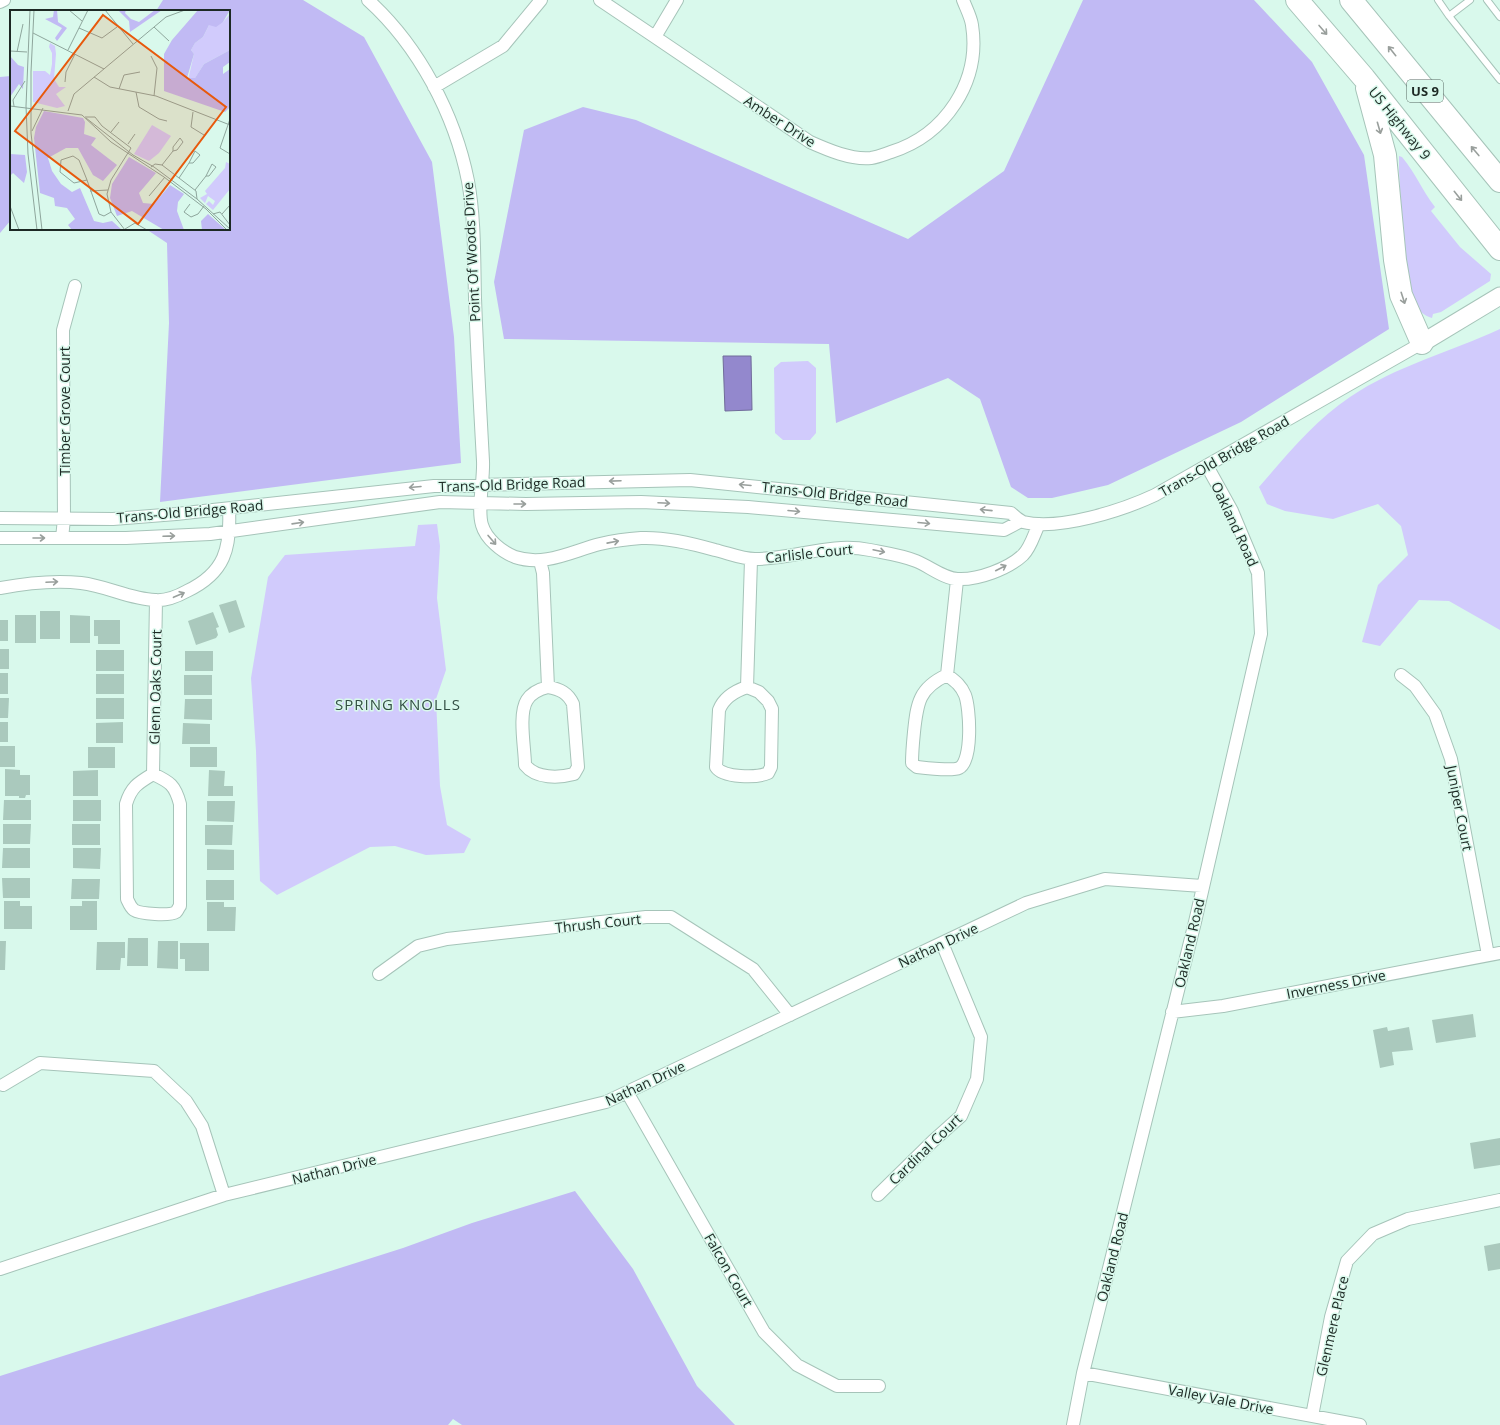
<svg xmlns="http://www.w3.org/2000/svg" width="1500" height="1425" font-family="'Open Sans',sans-serif">
<style>
.green{fill:#d1cbfc}
.forest{fill:#c1baf4}
.water{fill:#9388cd;stroke:#706c9a}
.building{fill:#aac9bd}
.lines{fill:none;stroke-linecap:round;stroke-linejoin:round}
.lane-casing{stroke:#a6c4b9;stroke-width:8}
.street-casing{stroke:#a6c4b9;stroke-width:14}
.secondary-casing{stroke:#a6c4b9;stroke-width:19}
.highway-casing{stroke:#a6c4b9;stroke-width:24}
.lane{stroke:#fff;stroke-width:6}
.street{stroke:#fff;stroke-width:12}
.secondary{stroke:#fff;stroke-width:17}
.highway{stroke:#fff;stroke-width:22}
.oneway{stroke:#999f9c}
.labels{text-anchor:middle;dominant-baseline:central;stroke-width:3;stroke-linejoin:round;paint-order:stroke}
.shield{fill:#d9f9ec;stroke:#556760;stroke-width:1}
.shield-label{font-size:13px;font-weight:bold;fill:#1d2924}
.street-label{font-size:14px;fill:#1d2924;stroke:#d9f9ec}
.neighbourhood-label{font-size:15px;letter-spacing:1px;fill:#344f45;stroke:#d9f9ec}
.inset-road{fill:none;stroke:#8ea69c;stroke-width:1}
.view{fill:#e8590c;fill-opacity:0.15;stroke:#e8590c;stroke-width:2}
.inset-edge{fill:none;stroke:#1d2924;stroke-width:2}
</style>
<rect width="100%" height="100%" fill="#d9f9ec"/>
<path class="green" d="M1399,156L1402,157C1416,174 1422,190 1435,207L1431,211L1460,247L1491,274L1490,281L1441,312L1433,314L1432,318C1426,316 1423,314 1419,310C1403,289 1401,200 1399,171Z
M1500,329V630L1449,601L1419,600L1380,646L1362,642L1378,585L1408,555L1401,526L1378,504L1333,519L1285,511L1267,504L1259,487C1287,455 1314,421 1350,397C1396,366 1450,352 1500,329Z
M808,361L816,368V433L810,440H783L775,433L774,368L781,362Z
M437,524L440,546L437,598L446,670L436,699L440,786L447,825L471,839L464,853L426,855L395,846L370,847L277,895L260,881L256,751L251,678L268,577L285,555L415,546L418,525Z"/>
<path class="forest" d="M163,0H303L364,37L432,162L454,337L461,463L160,502L169,323L167,243L146,229H229V11H156Z
M1083,0H1254L1312,62L1364,155L1389,329L1241,422L1108,485L1052,498H1028L1011,487L980,399L948,378L836,423L829,344L504,339L494,282L524,130L583,107L636,120L908,239L1004,171Z
M11,76V220L0,233V77Z
M575,1191L633,1269L697,1386L735,1425H462L453,1419L448,1425H0V1376L403,1248L472,1223Z"/>
<path class="water" d="M723,356H751L752,410L725,411Z"/>
<path class="building" d="M236,600L245,627L229,633L219,605Z
M40,611H60V639H40Z
M213,612L219,627L216,628L218,635L216,638L196,645L188,621Z
M15,615H36V643H15Z
M70,615L90,616V643H70Z
M0,620H8V641H0Z
M94,620H120V644H98V636H94Z
M0,649H9V669H0Z
M96,650H124V671H96Z
M185,651H213V671H185Z
M0,673H8V694H0Z
M96,674H124V694H96Z
M184,675H212V695H184Z
M0,698H9L8,718H0Z
M96,698H124V719H96Z
M185,699H212V720L184,719Z
M0,722H8V742H0Z
M123,722V743H96V723Z
M183,723L210,724V744H182Z
M0,746H15V767H0Z
M88,747H115V768H88Z
M190,747H217V767H190Z
M5,769L20,770V775H30V795H26L25,798H19V796H5Z
M98,770V796H73V771Z
M209,770L225,771L224,786H233V796H208Z
M4,800H31V820H3Z
M73,800H101V821H73Z
M207,801H235L234,822L207,821Z
M3,824H31L30,844H3Z
M72,824H100V845H72Z
M205,825H233L232,845H205Z
M3,848H30V868H2Z
M73,848H101L100,869L73,868Z
M207,849L234,850V870H207Z
M2,878H30V898H3Z
M72,879H100L99,899H71Z
M206,880H234V900H206Z
M4,901H20V906H32V929H4Z
M82,901H97V930H70V906H82Z
M207,902H224V907H236L235,931H207Z
M128,938H148V966H127Z
M0,941H6L5,970H0Z
M158,941H178V969L157,968Z
M97,942H125V958H121L120,970H96Z
M180,943H209V971H185V959H180Z
M1473,1014L1476,1037L1436,1043L1432,1020Z
M1387,1027L1388,1031L1409,1027L1413,1050L1392,1052L1394,1065L1380,1068L1373,1030Z
M1500,1138V1165L1474,1169L1470,1143Z
M1500,1243V1269L1488,1271L1484,1246Z"/>
<g class="lines">
<defs>
<path id="lane" d="M1438,0L1449,16L1470,0
M1487,0L1500,17
M1449,16L1500,80"/>
<path id="street" d="M368,0C419,46 455,115 468,181C475,219 474,260 475,298C477,353 480,407 483,461C484,480 477,509 482,525C486,539 502,552 515,557C545,567 572,551 600,544C613,541 627,539 641,538C666,537 691,543 715,550C728,553 742,559 755,559C795,559 829,542 870,550C885,553 901,555 916,561C929,566 944,579 958,579C978,580 1008,569 1023,555C1031,547 1034,534 1039,524
M600,0L655,37
M677,0L655,37L810,142C828,150 851,160 871,158C878,157 885,154 891,152C945,135 981,82 972,25C971,17 966,8 963,0
M0,2L4,0
M434,87L503,46L541,0
M0,518L113,519L176,514L434,486L690,480L1011,513C1014,516 1019,520 1023,522C1059,531 1123,510 1155,495L1422,343
M0,538H126L210,534L440,502L526,504L641,502L748,507L1004,530L1021,521
M62,538L64,519L63,330L75,286
M540,561L543,573L548,687
M0,588C27,583 54,580 81,583C107,586 130,599 155,600C166,601 178,596 187,591C225,573 231,548 229,509
M947,675C955,681 961,685 965,695C970,708 973,761 959,768C953,771 925,768 917,767L912,763C912,752 913,742 914,732C917,703 919,688 947,675Z
M947,675L957,580
M1401,675L1415,686L1435,714L1451,759L1488,955
M548,687C560,689 568,693 573,704L578,767L574,774C559,778 536,779 525,765C525,749 518,714 527,700C532,692 540,689 548,687Z
M747,687L759,692L768,701L772,709L771,767L768,773C757,778 723,778 716,767L719,710C724,697 735,691 747,687Z
M747,687L751,560
M153,774C170,782 175,785 180,804V906C178,908 178,910 176,912C170,916 140,914 134,910C130,907 129,903 127,899L126,804C131,787 138,783 153,774Z
M153,774L156,600
M379,974L418,946L447,939L646,917H671L753,969L790,1015
M1172,1012L1223,1006L1500,953
M3,1085L40,1063L154,1071L186,1101L202,1126L224,1195
M627,1092L764,1332L797,1365L837,1386H879
M878,1195L933,1141L961,1116L977,1079L981,1037L942,943
M0,1269L224,1195L606,1102L1026,903L1105,879L1202,886
M1083,1373L1360,1425
M1312,1416L1331,1317L1347,1261L1373,1234L1408,1219L1500,1200
M1073,1425L1083,1373L1195,922L1261,634L1258,573L1232,511L1207,466"/>
<path id="secondary" d="M1422,343L1500,296"/>
<path id="highway" d="M1297,0L1364,78L1500,249
M1351,0L1500,181
M1367,88L1385,155L1395,260L1401,295L1422,343"/>
</defs>
<use href="#lane" class="lane-casing"/>
<use href="#street" class="street-casing"/>
<use href="#secondary" class="secondary-casing"/>
<use href="#highway" class="highway-casing"/>
<use href="#lane" class="lane"/>
<use href="#street" class="street"/>
<use href="#secondary" class="secondary"/>
<use href="#highway" class="highway"/>
</g>
<defs><path id="oneway-shaft" d="M-6 0H5M1.5-3L5.5 0L1.5 3" fill="none" stroke-width="1.6" stroke-linecap="round" stroke-linejoin="round"/></defs>
<g class="oneway">
<use href="#oneway-shaft" transform="translate(1323 30) rotate(49)"/>
<use href="#oneway-shaft" transform="translate(1392 51) rotate(-129)"/>
<use href="#oneway-shaft" transform="translate(1379 128) rotate(74)"/>
<use href="#oneway-shaft" transform="translate(1475 151) rotate(-130)"/>
<use href="#oneway-shaft" transform="translate(1458 196) rotate(51)"/>
<use href="#oneway-shaft" transform="translate(1403 298) rotate(72)"/>
<use href="#oneway-shaft" transform="translate(615 481) rotate(178)"/>
<use href="#oneway-shaft" transform="translate(745 485) rotate(-175)"/>
<use href="#oneway-shaft" transform="translate(415 487) rotate(175)"/>
<use href="#oneway-shaft" transform="translate(664 503) rotate(3)"/>
<use href="#oneway-shaft" transform="translate(520 504)"/>
<use href="#oneway-shaft" transform="translate(986 510) rotate(-174)"/>
<use href="#oneway-shaft" transform="translate(794 511) rotate(5)"/>
<use href="#oneway-shaft" transform="translate(298 523) rotate(-8)"/>
<use href="#oneway-shaft" transform="translate(924 523) rotate(5)"/>
<use href="#oneway-shaft" transform="translate(169 536) rotate(-2)"/>
<use href="#oneway-shaft" transform="translate(39 538)"/>
<use href="#oneway-shaft" transform="translate(492 540) rotate(49)"/>
<use href="#oneway-shaft" transform="translate(613 542) rotate(-11)"/>
<use href="#oneway-shaft" transform="translate(879 551) rotate(12)"/>
<use href="#oneway-shaft" transform="translate(1001 568) rotate(-27)"/>
<use href="#oneway-shaft" transform="translate(52 582) rotate(-3)"/>
<use href="#oneway-shaft" transform="translate(179 595) rotate(-23)"/>
</g>
<g class="labels">
<rect class="shield" x="1407" y="80" width="36" height="22" rx="3"/>
<g class="shield-label">
<text x="1425" y="91">US 9</text>
</g>
<g class="street-label">
<text transform="translate(780 121) rotate(33)">Amber Drive</text>
<text transform="translate(1400 123) rotate(51)">US Highway 9</text>
<text transform="translate(471 252) rotate(-93)">Point Of Woods Drive</text>
<text transform="translate(64 411) rotate(-90)">Timber Grove Court</text>
<text transform="translate(1224 456) rotate(-30)">Trans-Old Bridge Road</text>
<text transform="translate(512 484) rotate(-2)">Trans-Old Bridge Road</text>
<text transform="translate(835 494) rotate(6)">Trans-Old Bridge Road</text>
<text transform="translate(190 511) rotate(-5)">Trans-Old Bridge Road</text>
<text transform="translate(1235 524) rotate(65)">Oakland Road</text>
<text transform="translate(809 553) rotate(-6)">Carlisle Court</text>
<text transform="translate(155 687) rotate(-89)">Glenn Oaks Court</text>
<text transform="translate(1460 808) rotate(79)">Juniper Court</text>
<text transform="translate(598 923) rotate(-6)">Thrush Court</text>
<text transform="translate(1189 943) rotate(-77)">Oakland Road</text>
<text transform="translate(938 945) rotate(-25)">Nathan Drive</text>
<text transform="translate(1336 984) rotate(-11)">Inverness Drive</text>
<text transform="translate(645 1083) rotate(-25)">Nathan Drive</text>
<text transform="translate(925 1149) rotate(-44)">Cardinal Court</text>
<text transform="translate(334 1169) rotate(-14)">Nathan Drive</text>
<text transform="translate(1112 1257) rotate(-76)">Oakland Road</text>
<text transform="translate(729 1270) rotate(60)">Falcon Court</text>
<text transform="translate(1332 1326) rotate(-77)">Glenmere Place</text>
<text transform="translate(1221 1399) rotate(11)">Valley Vale Drive</text>
</g>
<g class="neighbourhood-label">
<text x="398" y="704">SPRING KNOLLS</text>
</g>
</g>
<g transform="translate(10 10)">
<rect width="220" height="220" fill="#d9f9ec"/>
<path d="M220,4V40L194,54L185,68L178,70L184,44L181,40L185,33L193,27L199,15L213,12ZM40,33L45,36L46,44L44,69L49,77H56L46,84L55,96L47,98L23,92V61H35L40,65L42,54V43L39,37ZM142,115L161,126L149,143L139,151L124,144ZM216,152L220,154V179L203,200L196,194L199,191L203,195L205,191L198,186L195,193L190,188L197,184L195,181L215,158Z" fill="#d1cbfc"/>
<path d="M44,0H47L48,12L57,18L47,31L45,28L52,18L35,9L43,7ZM108,0H116L115,3L121,9L129,12L145,0H152L120,22L119,11ZM188,0H220L213,12L206,17L199,15L193,27L185,33L181,40L184,44L177,68H185L194,54L220,40V52L213,57V64L220,59V97L215,102L154,81V44L162,30ZM0,46L8,55L14,57L13,79L9,74L0,87ZM34,101L73,108L75,112L74,124L86,128L81,135L107,155L93,171L83,165L68,138H56L38,148L42,161L51,174L62,182L70,178L84,211L93,213L102,211L112,220H62L58,215L65,209L57,198L45,196L44,188L30,183L24,128L26,117ZM0,144L15,145L17,162L14,173L3,163L0,166ZM119,147L146,163L129,183L133,193L144,194L160,175L174,184L168,192L167,201L174,220H154L122,201L107,206L100,188L102,174ZM198,204L216,220H192L191,211Z" fill="#c1baf4"/>
<path class="inset-road" d="M20,0L16,96L18,144L27,220M24,0L21,62V123L32,220M59,0L72,11M95,0L123,34M144,17L159,31M69,18L92,28L107,17M23,23L94,59M58,40L78,0M0,41L17,42M7,42L13,14M141,46L147,58L144,86M84,67L100,77L146,86L220,115M55,72L56,62L65,44M109,79L114,65L130,62M126,82L129,97L149,109L157,111M0,96L72,105L101,132L154,167L196,199L217,220M4,96L3,90L15,71M58,101L64,84L156,7L175,0M183,102L181,117L194,125M75,107H85L92,116L121,138L101,170L97,184L101,202L115,220M76,108L123,145L144,157L187,189L220,219M220,109L210,138L220,144M22,121L33,98M101,122L109,112M170,128L173,132L167,140L163,141V137ZM118,134L125,124M185,141L190,145L183,153H179ZM63,146L69,150L77,170L64,173L50,162L51,150ZM202,154L206,157L199,166H196ZM152,155L163,141M141,157L145,154L152,155L186,181L187,189M169,168L179,153M77,170L89,204L94,206L101,202M185,180L196,166M80,181L98,180M139,186L155,167M180,194L174,202L181,207L188,204L194,196M0,196L9,220M203,204L210,202L220,215M212,204L220,195M115,219L125,213L137,220"/>
<path class="view" d="M93,5L216,97L128,214L5,121Z"/>
<rect width="220" height="220" class="inset-edge"/>
</g>
</svg>
